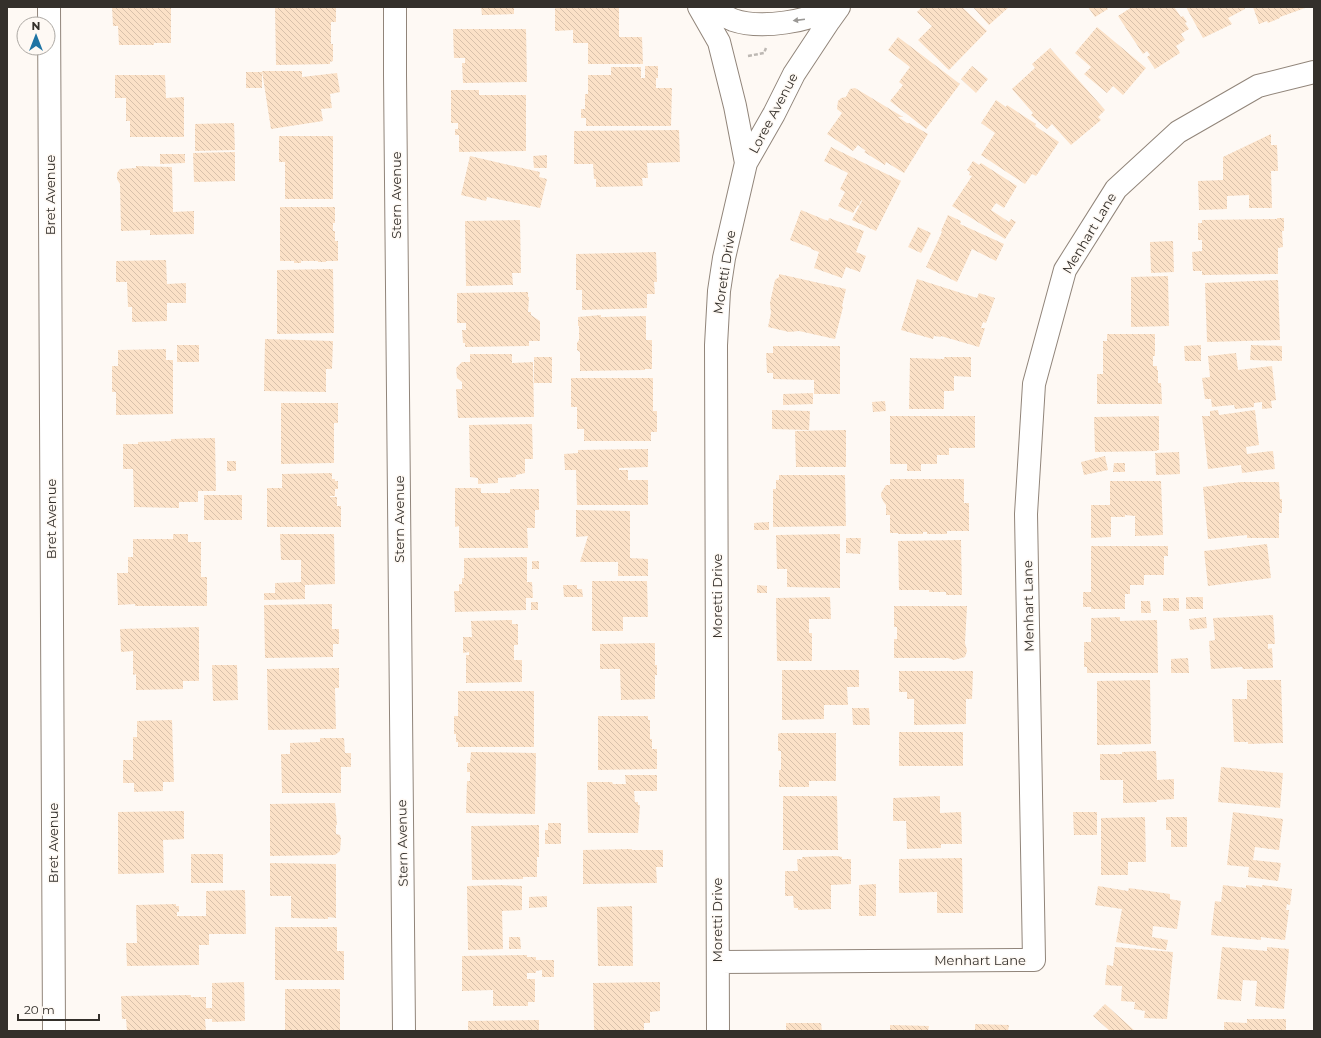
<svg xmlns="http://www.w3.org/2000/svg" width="1321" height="1038" font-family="Montserrat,sans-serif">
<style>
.building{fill:url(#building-back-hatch)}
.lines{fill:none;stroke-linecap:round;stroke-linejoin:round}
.street-casing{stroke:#91857a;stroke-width:24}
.path{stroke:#bdb8b3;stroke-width:2.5;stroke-dasharray:4 2;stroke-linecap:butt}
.street{stroke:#fff;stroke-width:22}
.oneway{fill:#9a9895}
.labels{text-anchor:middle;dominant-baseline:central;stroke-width:3;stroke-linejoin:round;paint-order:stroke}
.street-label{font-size:13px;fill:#34302b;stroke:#fef9f4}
</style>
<defs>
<pattern id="building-back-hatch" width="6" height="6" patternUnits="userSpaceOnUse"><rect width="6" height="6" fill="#fbe1c7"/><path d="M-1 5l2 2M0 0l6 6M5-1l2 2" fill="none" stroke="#d8c1ab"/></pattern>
</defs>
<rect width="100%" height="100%" fill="#fef9f4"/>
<path class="building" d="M112,7H171V43H154V45H119L118,26H113Z
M275,7H336V22H331V44H333V61L330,62V64L276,65Z
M481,7H514V14L482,15Z
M555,7H619V37H642L643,64H588V43H573V30L555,31Z
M922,7H962L987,31L949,70L918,40L932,26L917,12Z
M973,7H1009L989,25Z
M1088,7H1106L1108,9L1095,17Z
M1132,7H1174L1181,17L1183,16L1187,22L1185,23L1189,29L1181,34L1185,40L1176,46L1180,53L1155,69L1147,57L1150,55L1147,51L1143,54L1118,16Z
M1186,7H1244L1245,9L1228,18L1232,24L1203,38Z
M1253,7H1305V8L1280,17V18L1268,23L1267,21L1259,24Z
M1097,27L1146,68L1123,95L1113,86L1107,93L1084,74L1091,67L1075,53Z
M453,29H526L527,82L463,83L462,63H465V58H454Z
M898,37L960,84L926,129L890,101L903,85L899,82L910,67L888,50Z
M1050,48L1105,110L1098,117L1101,120L1071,145L1052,124L1047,129L1031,115L1033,113L1012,89L1035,68L1032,64Z
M645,66H658V78H656V88H672L671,126H586V118H581V109H585V94H588V75H611V67H641V78H645Z
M972,66L988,79L976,93L961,79Z
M262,71H302V77L337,73L340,92L330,94L332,108L321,109L323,121L271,129Z
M246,72H262V88H246Z
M115,75H165L166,98L184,97V137H130V121H126V98H115Z
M855,88L903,117H898L907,123H909L928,134L904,173L886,162L885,165L864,152L866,151L858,145L853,151L827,134L842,113L837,109L838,101L841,98L846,97L850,89Z
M451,90H479V95H526V151L459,152V135H455V129H458V123H451Z
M996,100L1006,107L1007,105L1036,124L1035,126L1059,142L1036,176L1032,174L1025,184L981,155L995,133L981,123Z
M234,123L235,150L195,151V124Z
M679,130L680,162L647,163L648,178H642L643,186L596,187V179H594L593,164H574V131Z
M1271,134V145H1277L1278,171H1271L1272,208H1249V195L1227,196V209L1199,210L1198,181L1223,180V157Z
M279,136H333V199H285V162H279Z
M831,147L901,181L876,231L852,220L862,201L861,200L859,206L858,205L853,213L838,206L845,192L840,189L848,173L824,161Z
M235,152V181L194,182L193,153Z
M160,154H185V163L160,164Z
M547,155V168H534L533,156Z
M470,156L540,172L539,177L547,179L540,208L487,197L486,201L461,195Z
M973,161L979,165L981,163L1017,186L1004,208L996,203L991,210L1009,222L1011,219L1016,222L1005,239L952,206L972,176L969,175L970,172L967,170Z
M136,166L172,167L173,212L194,211V234L150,235V230L121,231L120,184L117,179V173L120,169L136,168Z
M280,207H335V223H333V231H335V241H338V261H326V262H318V261H301V263H294V261H280Z
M801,210L828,221L829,218L864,231L856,252L866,256L860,272L846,267L842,278L814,268L819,252L811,249V248L790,240Z
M948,215L961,221L960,224L1004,244L996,261L972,249L957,282L926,267L942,232L941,231Z
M1277,218H1284V231H1282L1283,247L1278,248V274L1202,275V271H1193L1192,252L1202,251V240H1198V223H1202V220L1277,219Z
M520,220L521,273H512L513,285L466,286L465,221Z
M918,227L931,233L921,253L908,247Z
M1173,241L1174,272L1151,273L1150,242Z
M656,252L657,282H654L655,294H647V308L582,310V290H576V254Z
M166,260L167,284L186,283V303H167V321L132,322V307H128L127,282H116V261Z
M333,269L334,333L277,334V270Z
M779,274L846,289L842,306L843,307L835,339L799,331L789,332L768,327L771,313L770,303L775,280L779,277Z
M1168,276L1169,326L1131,327V277Z
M917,279L977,298L979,293L995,298L986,323L983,322L981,328H985L979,347L941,336V337L934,336L933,339L901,330Z
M1278,280L1280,340L1207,342L1205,283Z
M528,292V297H529L528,312H531V315L540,321V341H529V346L465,347V343H463L462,330H466V323H457V293Z
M601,315V317L646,316V340H652V369H645V370L580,371V352L577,350V343L579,340V326H578V317Z
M1107,334H1155V356H1153V366H1157V370H1158V383H1161L1162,404H1097V374H1103V341H1107Z
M265,339L333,341L332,369H326V392L264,391Z
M177,345H199V362H177Z
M1201,345V361H1185L1184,346Z
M1251,345L1282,346V361L1250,360Z
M773,346H840V394H814V380L773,379V373H767L766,353H773Z
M166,349V360H173V414L116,415V392H112V366H118V350Z
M1236,353L1238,370L1272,366L1276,400L1271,401L1272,408L1262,409V402L1254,403V407L1235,409L1234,405L1212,407L1211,399H1205L1202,378L1210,377L1208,356Z
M470,354H512V363L533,362L534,417L458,418L456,389H462V382L457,378L456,368L462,362H470Z
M534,357H552V383H534Z
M944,357H971V377L954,376V391H944V409H909L910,358L944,359Z
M571,378H653V411H657V432H651V441H584V429H577V407H571Z
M813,393V404L783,405V394Z
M885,401L886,411L873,412L872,402Z
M281,403H338V423H334V463L281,464Z
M772,410L810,411L809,430L772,429Z
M1218,410L1219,415L1255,410L1259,445L1246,447L1247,454L1273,451L1275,469L1242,473L1241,465L1208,469L1202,416H1210V411Z
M890,416H975V448H949V455H937V464H921V471H907V464H890Z
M1159,416V450H1157V451L1095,452L1094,417Z
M532,424L533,459H525V473L516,475V477L498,478V483L478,484V478L470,477L469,425Z
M846,430V467H796L795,431Z
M215,438L216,491H198V502H179V508L134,507L133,469H123V444H138V442L171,441V439Z
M648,449V467L619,468V470H628V480H648V505H577L576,470H565L564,454L578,453V450Z
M1179,452L1180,474L1156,475L1155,453Z
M1105,456L1108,470L1084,475L1081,462Z
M227,461H236V471H227Z
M1114,463H1125V472H1113Z
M332,473V479H335V481H338V489H335V496H330V497H337V506H341V527H267V488H282V474Z
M779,475H845L846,526L773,527V489H776V480H779Z
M890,479H964V503H969V531H947V534H927V532H923V534H898V533H890V515H886V505L883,501L881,496V493L886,485H890Z
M1110,481H1161L1163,535L1135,536V516L1125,515V517H1111V537L1091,538V505H1110Z
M1241,482H1279L1280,499H1282V513H1279V538H1247V535L1208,539L1203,487Z
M455,488H481V493H510V489H539V510H535V528H527L528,548H459V526L455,527Z
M204,495H242V520H204Z
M576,510L630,511V558L648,559V576H618V562H580L588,536L576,537Z
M769,522V530H754V523Z
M173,534H188V542H201V577H207V606H135V604L118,605L117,573H128V557H133V539H173Z
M280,534H334L335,584L305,585V599L264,600V593H275V583L301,582V560H281Z
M840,534V588L787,587V569H777L776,535Z
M846,538H861L860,554L846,553Z
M961,540L962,595H946V592H929V590H899L898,541Z
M1267,544L1271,578L1208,586L1204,551Z
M1091,546H1168V556H1164V575H1144V585H1130V594H1125V609H1091V607H1083V592H1091Z
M527,557V582H532L533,598H526V610L455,612L454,591H459V584H462V578H464V558Z
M532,561H539V569H532Z
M592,581H647L648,617H623V631H592Z
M563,585H577V589H582L583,597H564Z
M757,585L767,586V593H757Z
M830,597L831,619H809V633H812V661H777L776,598Z
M1186,597H1203V609H1186Z
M1163,598H1179V611H1163Z
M1141,601H1150L1151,613H1141Z
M531,602H538V610H531Z
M332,604V629H339V644H333V657L265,658L264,605Z
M894,606H967L965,643L967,651L965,657L954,660L948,658H894V639H897V627H894Z
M1273,615L1275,644H1268V649L1272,648L1273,668L1243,669L1242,667L1211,669L1209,641L1215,640L1213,618Z
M1120,617V621L1157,620L1158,673H1087V667H1084V642H1091V618Z
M1206,617L1207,628L1190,630L1189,619Z
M512,620V624H518V645H514V660H522V682L466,683V655H469V652L463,653V637H472L471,621Z
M199,627V681H183V689L136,690V674L133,675V651L121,652L120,629Z
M655,643V665H657V675H655V699L621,700L620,669H600V644Z
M1188,658L1189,673H1171V659Z
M212,665H237L238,700L213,701Z
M339,668V688H335L336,729L268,730L267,669Z
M782,670H859V687H847L848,705H824V719L782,720Z
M899,671H973L972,699H966V724L914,725V699H907V692H899Z
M1150,680L1151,744L1097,745V681Z
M1247,680H1281L1283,743L1248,744V742H1234L1232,699H1247Z
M458,691H534V747H458V742H456V734H454V716H458Z
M852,708H869L870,725H853Z
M598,716H648V720H650V739H652V749H657V769L598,770Z
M172,720L174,782H163V791L134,792V783H123V760H133V737H137V721Z
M899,732H963V766H899Z
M780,733H836V781H809V787H779V770H781V751H778V734Z
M320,738H344L345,753H351V767H341V793H282L281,754H290V743L320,742Z
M1156,751L1157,780L1174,779V799L1157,800V802L1123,803V780H1100V754H1122V752Z
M471,752L536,753L535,814L466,813L467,781H470V772H467V763H470Z
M1221,767L1283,773L1280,808L1218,802Z
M625,775H657V791H634L635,802H638V805H640L638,833H588L587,782H612L613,784H626Z
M783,796H837L838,850H783Z
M940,796V813L961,812L962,844H941V848L907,849L906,821H893V798Z
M335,803L337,825H336V834L340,835L341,839L340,851L335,855L270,856V804Z
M184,811V839L163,840L164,873L118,874V812Z
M1073,812H1097V835H1074Z
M1233,812L1283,819L1279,850L1255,847L1253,860L1281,863L1278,881L1248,877L1249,867L1227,865Z
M1145,817L1146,862H1128V875H1101V818Z
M1166,817H1187V847H1171V830H1166Z
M548,823H561V844H545V830H548Z
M539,825V857H537V877H523V879L472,880L471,826Z
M632,849V850H663V867H656L657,883L583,884V850Z
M191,854H223V883H191Z
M836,856L842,857V859H851V884L831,885V909L798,910V908H794L793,896H785V871H798L797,859H802V857Z
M962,858L963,913H937V892L899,893V859Z
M270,863L336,864V918L328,917V919L291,918V896H270Z
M876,884V916H859V885Z
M501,885L522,886V910L502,911L503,949L468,950L467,886Z
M1223,885L1246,888V885L1262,887V885L1292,889L1290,905L1287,904L1286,910H1289L1285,940L1261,937V940L1211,935L1215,901L1221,902Z
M1098,886L1128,891L1129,888L1170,894V899L1181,901L1177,929L1153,926L1152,937L1168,940L1166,950L1116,942L1122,909L1095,905Z
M245,890L246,934H209V945H199V965L127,966L126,943H137L136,905L176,904V906H179V912H177V916H206V891Z
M547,896V907L529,908V897Z
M632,906L633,966H598L597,907Z
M275,927H337V951H344V980H275Z
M509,937H520L521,949H509Z
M1115,947L1173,952L1167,1019L1144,1018L1145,1011L1134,1009L1135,1002L1121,1001L1122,986L1105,985L1107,965L1113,966Z
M1222,947L1267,951V947L1289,949L1284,1009L1255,1006L1257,981L1243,980L1241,1001L1217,999Z
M527,955V957H536V960H554V977H542V970L536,971V973H527V979H535V1002H528V1006H493V990L462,991V956Z
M244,982L245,1021L212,1022V1019H205L206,1031H127L126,1019H122L121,996L191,995V997H206V1008H212V983Z
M660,982V1011L650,1012V1023H644V1031H594L593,983Z
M285,989H340V1031H285Z
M1105,1004L1135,1031H1110L1093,1016Z
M1247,1019H1286V1031H1224V1022L1247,1023Z
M539,1020V1031H468V1021Z
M786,1023H821L822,1031H786Z
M975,1024L1009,1025L1008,1031H975Z
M890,1025L929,1026L928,1031H890Z"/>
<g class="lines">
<defs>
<path id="street" d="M49,7L54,1031
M395,7V75L404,1031
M699,7L719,42L735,106L746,163
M707,7C716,11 724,16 733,20C762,30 809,21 836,7
M718,962L1034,960L1026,514L1034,384L1065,270L1116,189L1178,132L1258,86L1314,72
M718,1031L716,345L719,291L724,258L746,163L774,114L794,74L829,21L839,7"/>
</defs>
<use href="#street" class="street-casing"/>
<path class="path" d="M748,56L764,53L766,48"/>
<use href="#street" class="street"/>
</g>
<defs><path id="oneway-solid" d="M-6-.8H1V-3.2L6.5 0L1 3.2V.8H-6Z"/></defs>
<use class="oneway" href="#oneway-solid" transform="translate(799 20) rotate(173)"/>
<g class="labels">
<g class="street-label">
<text transform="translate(773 113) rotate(-62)">Loree Avenue</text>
<text transform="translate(50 195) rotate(-90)">Bret Avenue</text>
<text transform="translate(396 195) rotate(-90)">Stern Avenue</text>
<text transform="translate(1089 233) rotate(-59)">Menhart Lane</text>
<text transform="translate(724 272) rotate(-81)">Moretti Drive</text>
<text transform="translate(51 519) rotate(-90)">Bret Avenue</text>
<text transform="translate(399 519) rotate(-90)">Stern Avenue</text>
<text transform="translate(717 596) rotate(-90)">Moretti Drive</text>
<text transform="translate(1028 606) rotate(-91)">Menhart Lane</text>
<text transform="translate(53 843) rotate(-90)">Bret Avenue</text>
<text transform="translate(402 843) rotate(-91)">Stern Avenue</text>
<text transform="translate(717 920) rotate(-90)">Moretti Drive</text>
<text x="980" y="960">Menhart Lane</text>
</g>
</g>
<rect width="1321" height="1038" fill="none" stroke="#34302b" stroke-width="16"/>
<g transform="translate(36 36)"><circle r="19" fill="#fef9f4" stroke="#ada9a4"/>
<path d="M0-3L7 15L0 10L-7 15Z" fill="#1f74a4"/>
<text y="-6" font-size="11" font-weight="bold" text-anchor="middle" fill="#34302b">N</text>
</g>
<path d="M18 1014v6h81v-6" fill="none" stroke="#34302b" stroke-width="2"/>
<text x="24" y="1014" font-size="12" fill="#34302b" stroke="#fef9f4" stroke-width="3" paint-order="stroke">20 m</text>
</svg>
